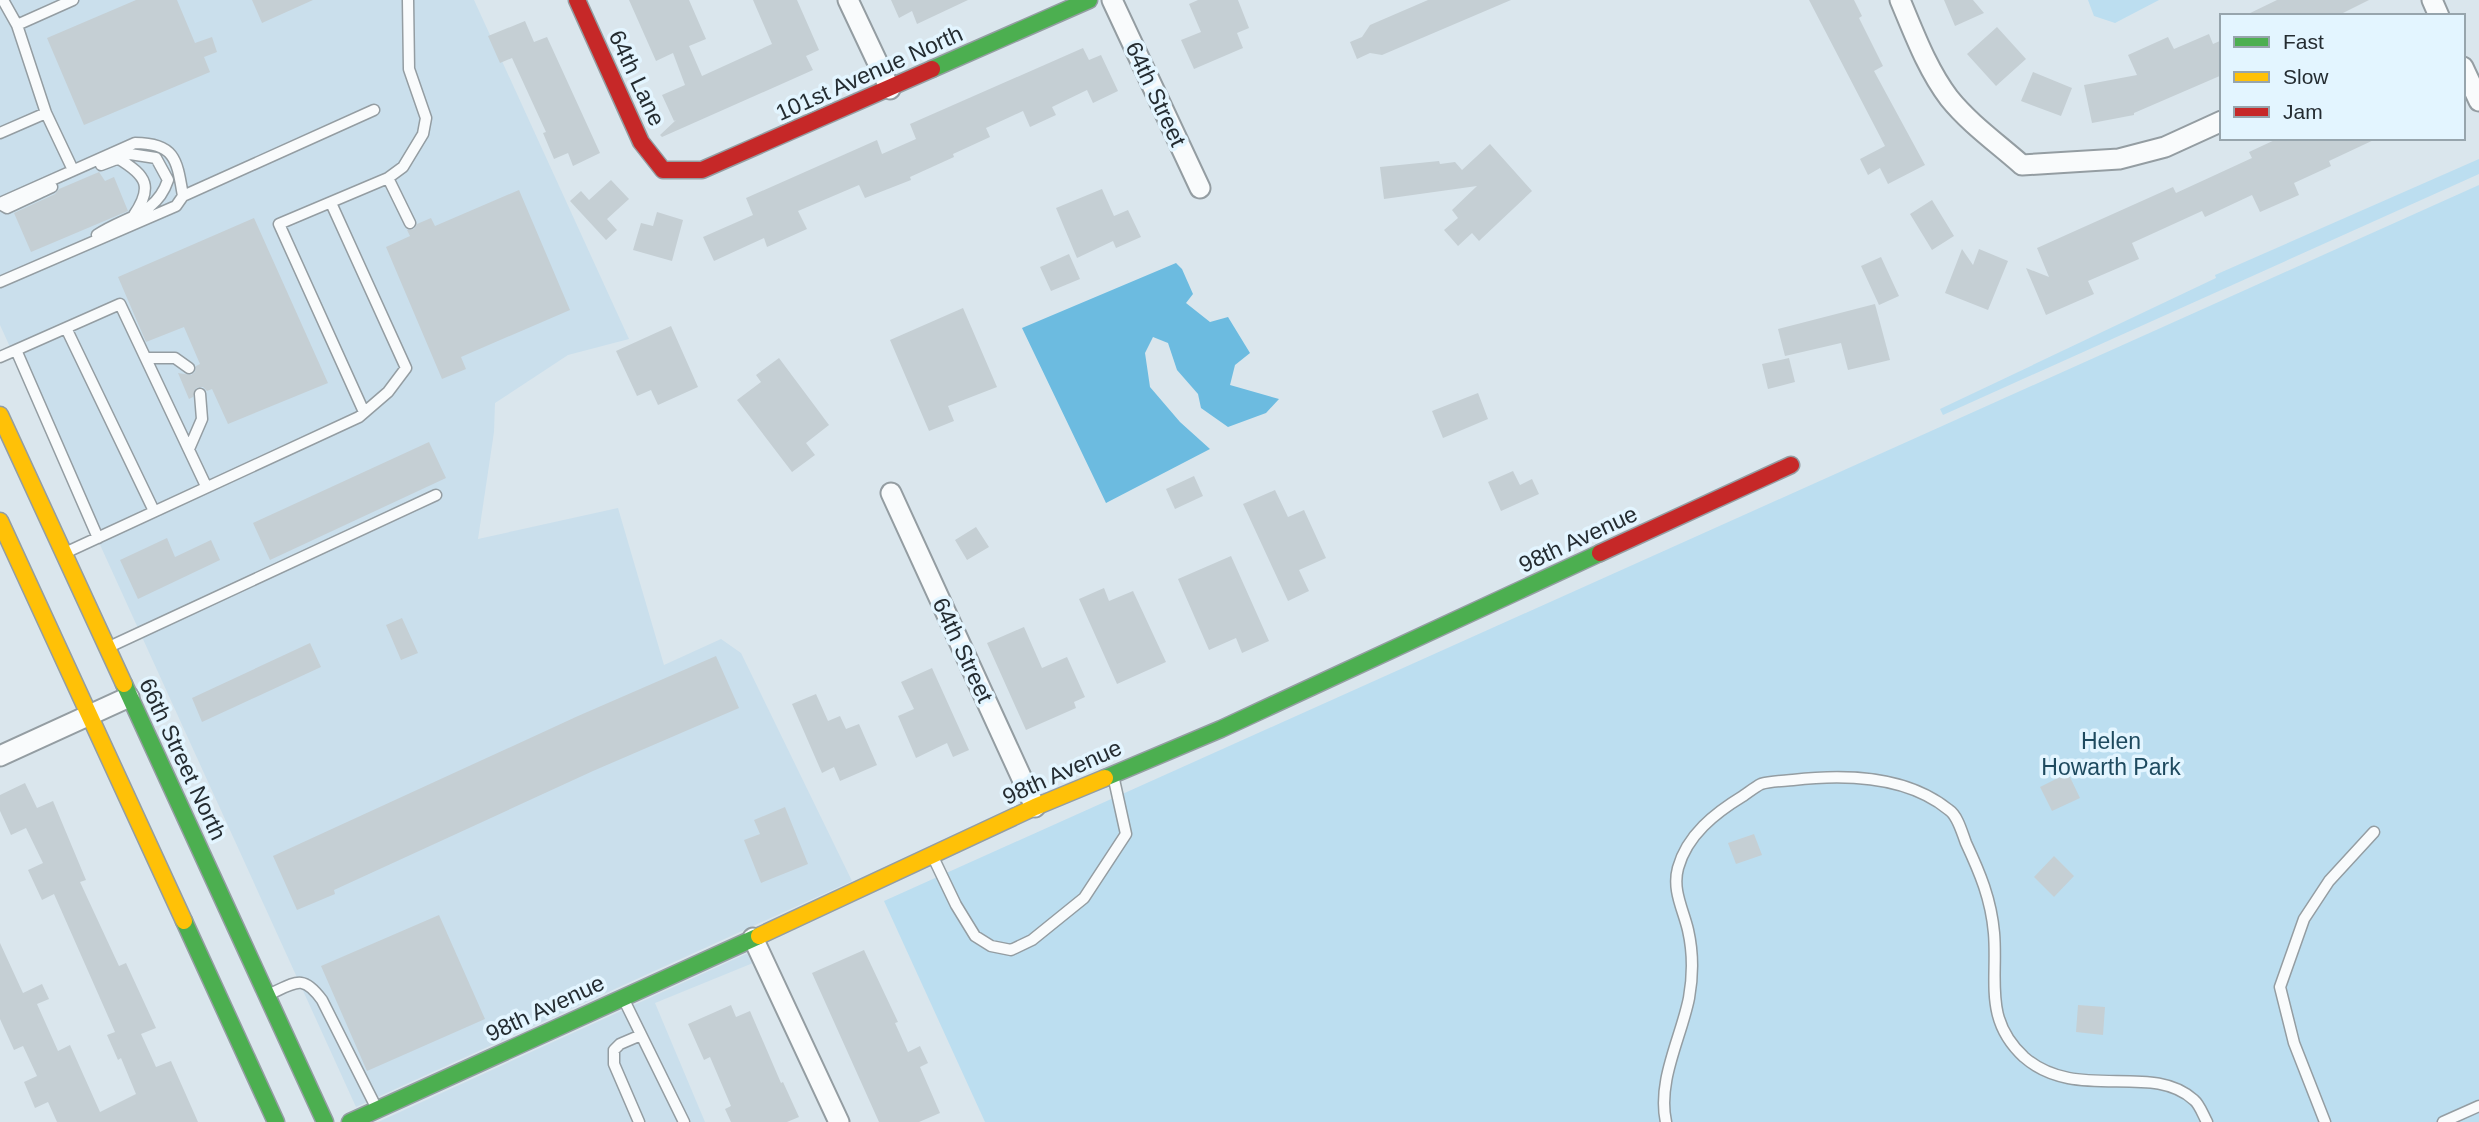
<svg xmlns="http://www.w3.org/2000/svg" width="2479" height="1122" font-family="Helvetica,sans-serif">
<style>
.built{fill:#cadfec}
.green{fill:#bcdef0}
.water{fill:#6cbbe0}
.building{fill:#c5cfd4}
.lines{fill:none;stroke-linecap:round;stroke-linejoin:round}
.lane-casing{stroke:#949da2;stroke-width:13}
.street-casing{stroke:#949da2;stroke-width:23}
.fast-casing{stroke:#949da2;stroke-width:19}
.slow-casing{stroke:#949da2;stroke-width:19}
.jam-casing{stroke:#949da2;stroke-width:19}
.lane{stroke:#f9fbfc;stroke-width:10}
.street{stroke:#f9fbfc;stroke-width:19}
.fast{stroke:#4caf50;stroke-width:16}
.slow{stroke:#ffc107;stroke-width:16}
.jam{stroke:#c62828;stroke-width:16}
.labels{text-anchor:middle;dominant-baseline:central;stroke-width:7;stroke-linejoin:round;paint-order:stroke}
.street-label{font-size:23px;fill:#242c31;stroke:#e3f5ff}
.park-label{font-size:23px;fill:#1e4a5f;stroke:#e3f5ff}
</style>
<rect width="100%" height="100%" fill="#dae6ed"/>
<path class="built" d="M0,0H474L629,339L568,355L495,403L494,432L478,539L618,508L664,665L721,639L741,653L852,881L356,1107L0,325Z
M748,953L753,963L655,1003L705,1122H378Z"/>
<path class="green" d="M2088,0H2159L2115,23L2094,16Z
M2479,159V174L1943,415L1940,409L2216,278L2215,275Z
M2479,185V1122H985L884,901Z"/>
<path class="water" d="M1176,263L1182,269L1193,294L1186,303L1210,322L1228,317L1250,353L1235,365L1230,385L1279,399L1266,413L1228,427L1201,408L1198,394L1177,370L1168,343L1153,337L1145,353L1150,387L1180,422L1210,449L1106,503L1022,328Z"/>
<path class="building" d="M136,0H177L195,43L212,37L217,52L204,57L210,72L84,125L47,38Z
M252,0H313L262,23Z
M629,0H689L706,39L689,46L702,76L772,44L753,0H797L819,50L806,56L813,70L662,137L660,135L676,120L674,121L662,95L685,85L673,53L656,61Z
M891,0H968L917,24L912,11L899,18Z
M1198,0H1238L1249,28L1237,33L1243,48L1194,69L1181,40L1201,32L1189,4Z
M1428,0H1511L1382,55L1370,53L1357,59L1350,42L1362,37L1370,25Z
M1809,0H1854L1862,16L1859,18L1883,66L1874,71L1925,165L1888,184L1880,168L1868,175L1860,159L1885,146Z
M1944,0H1973L1984,13L1955,26Z
M2277,0H2369L2337,16H2244Z
M525,21L534,42L547,37L600,153L573,166L568,153L554,159L543,133L546,132L512,58L500,63L488,36Z
M1997,27L2026,59L1996,86L1967,54Z
M2209,34L2213,44L2222,40V75L2134,113V115L2092,123L2084,85L2137,75L2128,55L2168,37L2174,49Z
M1083,48L1089,60L1101,55L1118,91L1093,103L1087,90L1052,107L1056,115L1030,127L1023,111L986,128L990,137L953,154L954,157L910,177L911,180L865,198L859,185L798,211L807,229L767,247L764,238L714,261L703,237L753,215L746,198L877,140L882,154L916,139L910,124Z
M2033,72L2072,88L2061,116L2021,101Z
M2279,138H2378L2329,161L2331,166L2294,183L2299,195L2260,212L2252,195L2205,217L2202,211L2132,243L2139,259L2088,281L2094,294L2046,315L2026,268L2049,277L2037,248L2173,187L2176,193L2252,158L2249,152Z
M1490,144L1532,191L1479,241L1472,233L1458,246L1444,230L1458,218L1452,210L1477,186L1384,199L1380,167L1439,161L1440,164L1455,162L1462,170Z
M99,172L105,181L114,177L128,211L31,252L14,213L55,194L59,189Z
M611,180L629,199L607,219L617,230L606,240L570,201L581,191L589,200Z
M1102,189L1114,216L1128,210L1141,237L1116,248L1113,241L1077,258L1056,208Z
M519,190L570,310L461,357L466,369L442,379L386,247L410,236L407,230L414,229L417,224L431,218L435,226Z
M1932,200L1954,236L1932,250L1910,214Z
M657,212L683,220L672,261L633,250L641,223L653,226Z
M254,218L328,383L228,424L212,389L207,391L203,387L196,388L193,397L189,399L178,373L191,375L195,372L196,366L200,364L184,327L146,342L118,277Z
M1962,249L1973,265L1979,249L2008,261L1988,310L1945,293Z
M1069,254L1080,279L1051,291L1040,267Z
M1881,257L1899,296L1879,305L1861,266Z
M1875,304L1890,360L1848,370L1841,343L1785,356L1778,329Z
M963,308L997,387L948,406L954,421L929,431L890,340Z
M671,326L698,387L658,405L651,390L637,396L616,351Z
M779,358L829,425L806,443L815,455L792,472L737,400L761,382L756,375Z
M1789,358L1795,382L1768,389L1762,364Z
M1478,393L1488,419L1443,438L1432,411Z
M429,442L446,478L270,560L253,523Z
M1513,471L1520,485L1532,479L1539,494L1501,511L1488,482Z
M1194,476L1203,496L1175,509L1166,489Z
M1275,490L1288,517L1304,510L1326,558L1299,570L1309,591L1288,601L1243,504Z
M976,527L989,547L967,560L955,540Z
M167,538L175,557L211,540L220,560L138,599L120,560Z
M1231,556L1269,641L1242,653L1236,638L1209,650L1178,579Z
M1104,588L1109,601L1133,591L1166,662L1117,684L1079,599Z
M402,618L418,653L401,660L386,625Z
M1024,627L1042,668L1067,657L1085,697L1074,702L1076,708L1026,730L987,643Z
M310,643L321,667L202,722L192,698Z
M716,656L739,708L593,771L334,890L335,894L297,910L273,856L578,716Z
M932,668L969,750L953,757L947,743L916,758L898,716L914,709L901,682Z
M816,694L828,721L840,716L846,729L859,724L877,765L840,781L834,767L822,773L792,704Z
M2068,773L2080,798L2052,811L2040,787Z
M25,783L37,808L53,801L86,880L80,882L119,966L126,963L156,1028L141,1034L156,1067L171,1061L198,1122H57L48,1102L35,1108L24,1082L37,1076L23,1046L14,1050L0,1019V943L23,993L42,984L49,999L37,1004L58,1051L70,1045L100,1112L136,1094L121,1058L118,1060L107,1035L115,1032L54,894L42,900L28,870L43,863L26,828L11,835L0,811V795Z
M785,807L808,864L761,883L744,840L760,834L754,820Z
M1754,834L1762,855L1736,864L1728,843Z
M2054,856L2074,876L2054,897L2034,877Z
M439,915L485,1019L367,1071L321,966Z
M864,950L898,1022L895,1023L908,1052L920,1046L928,1063L920,1067L940,1113L919,1122H879L812,973Z
M731,1005L736,1017L750,1011L781,1083L783,1082L799,1117L787,1122H731L725,1109L731,1106L710,1057L704,1060L688,1024Z
M2078,1005L2105,1007L2103,1035L2076,1032Z"/>
<g class="lines">
<defs>
<path id="lane" d="M3,0L17,25
M0,133L46,113
M114,160L119,159C147,176 153,187 134,215
M73,170L46,113L17,25L73,0
M388,178L410,223
M183,196L374,110
M0,203L135,143C176,143 177,161 183,196L176,206L0,282
M0,204L7,208L52,187
M97,235C125,216 156,216 168,180L156,158L130,154L101,165
M66,328L154,511
M16,350L120,304L206,486
M0,357L16,350L98,538
M146,358H175L189,368
M364,412L279,224L388,178L403,167L423,134L426,118L409,69L408,0
M189,449L202,419L200,394
M67,552L359,417L388,392L406,368L331,203
M109,647L436,495
M933,857L956,905L975,936L991,946L1011,950L1032,940L1084,898L1126,834L1113,775
M270,994C296,982 303,974 322,1000L377,1109
M624,1000L684,1122
M639,1122L614,1064V1050L620,1044L641,1035
M1666,1122C1657,1081 1681,1038 1689,998C1693,976 1693,952 1688,930C1683,909 1672,890 1678,868C1687,835 1715,813 1743,796C1749,792 1755,787 1761,784C1770,781 1783,781 1793,780C1845,774 1906,775 1949,810C1958,816 1962,833 1966,843C1980,873 1991,899 1994,933C1998,980 1983,1019 2024,1057C2076,1103 2152,1061 2194,1100C2200,1105 2203,1115 2207,1122
M2325,1122L2294,1043L2280,987L2304,919L2329,881L2374,832
M2443,1122L2479,1106"/>
<path id="street" d="M848,0L890,89
M1112,0L1200,188
M1900,0C1914,33 1927,69 1949,98C1969,123 1997,143 2022,165L2119,159L2165,147L2222,121
M2432,0L2439,16
M2463,67L2479,101
M891,493L1035,807
M0,756L129,697
M753,938L839,1122"/>
<path id="fast" d="M932,69L1089,0
M124,684L325,1122
M1105,778L1221,729L1600,553
M184,921L276,1122
M350,1122L759,936"/>
<path id="slow" d="M0,415L124,684
M0,521L184,921
M759,936L1035,807L1105,778"/>
<path id="jam" d="M577,0L641,142L663,170H702L932,69
M1600,553L1791,465"/>
</defs>
<use href="#lane" class="lane-casing"/>
<use href="#street" class="street-casing"/>
<use href="#fast" class="fast-casing"/>
<use href="#slow" class="slow-casing"/>
<use href="#jam" class="jam-casing"/>
<use href="#lane" class="lane"/>
<use href="#street" class="street"/>
<use href="#fast" class="fast"/>
<use href="#slow" class="slow"/>
<use href="#jam" class="jam"/>
</g>
<g class="labels">
<g class="street-label">
<text transform="translate(869 73) rotate(-24)">101st Avenue North</text>
<text transform="translate(637 78) rotate(65)">64th Lane</text>
<text transform="translate(1156 94) rotate(65)">64th Street</text>
<text transform="translate(1578 539) rotate(-25)">98th Avenue</text>
<text transform="translate(963 650) rotate(65)">64th Street</text>
<text transform="translate(183 759) rotate(65)">66th Street North</text>
<text transform="translate(1062 772) rotate(-24)">98th Avenue</text>
<text transform="translate(545 1008) rotate(-25)">98th Avenue</text>
</g>
<g class="park-label">
<text x="2111" y="741">Helen<tspan x="2111" dy="26">Howarth Park</tspan></text>
</g>
</g>
<rect x="2220" y="14" width="245" height="126" fill="#e3f5ff" stroke="#97a5ad" stroke-width="2"/>
<rect x="2234" y="37" width="35" height="10" fill="#4caf50" stroke="#97a5ad" stroke-width="2"/>
<text x="2283" y="49" font-size="21" fill="#242c31">Fast</text>
<rect x="2234" y="72" width="35" height="10" fill="#ffc107" stroke="#97a5ad" stroke-width="2"/>
<text x="2283" y="84" font-size="21" fill="#242c31">Slow</text>
<rect x="2234" y="107" width="35" height="10" fill="#c62828" stroke="#97a5ad" stroke-width="2"/>
<text x="2283" y="119" font-size="21" fill="#242c31">Jam</text>
</svg>
